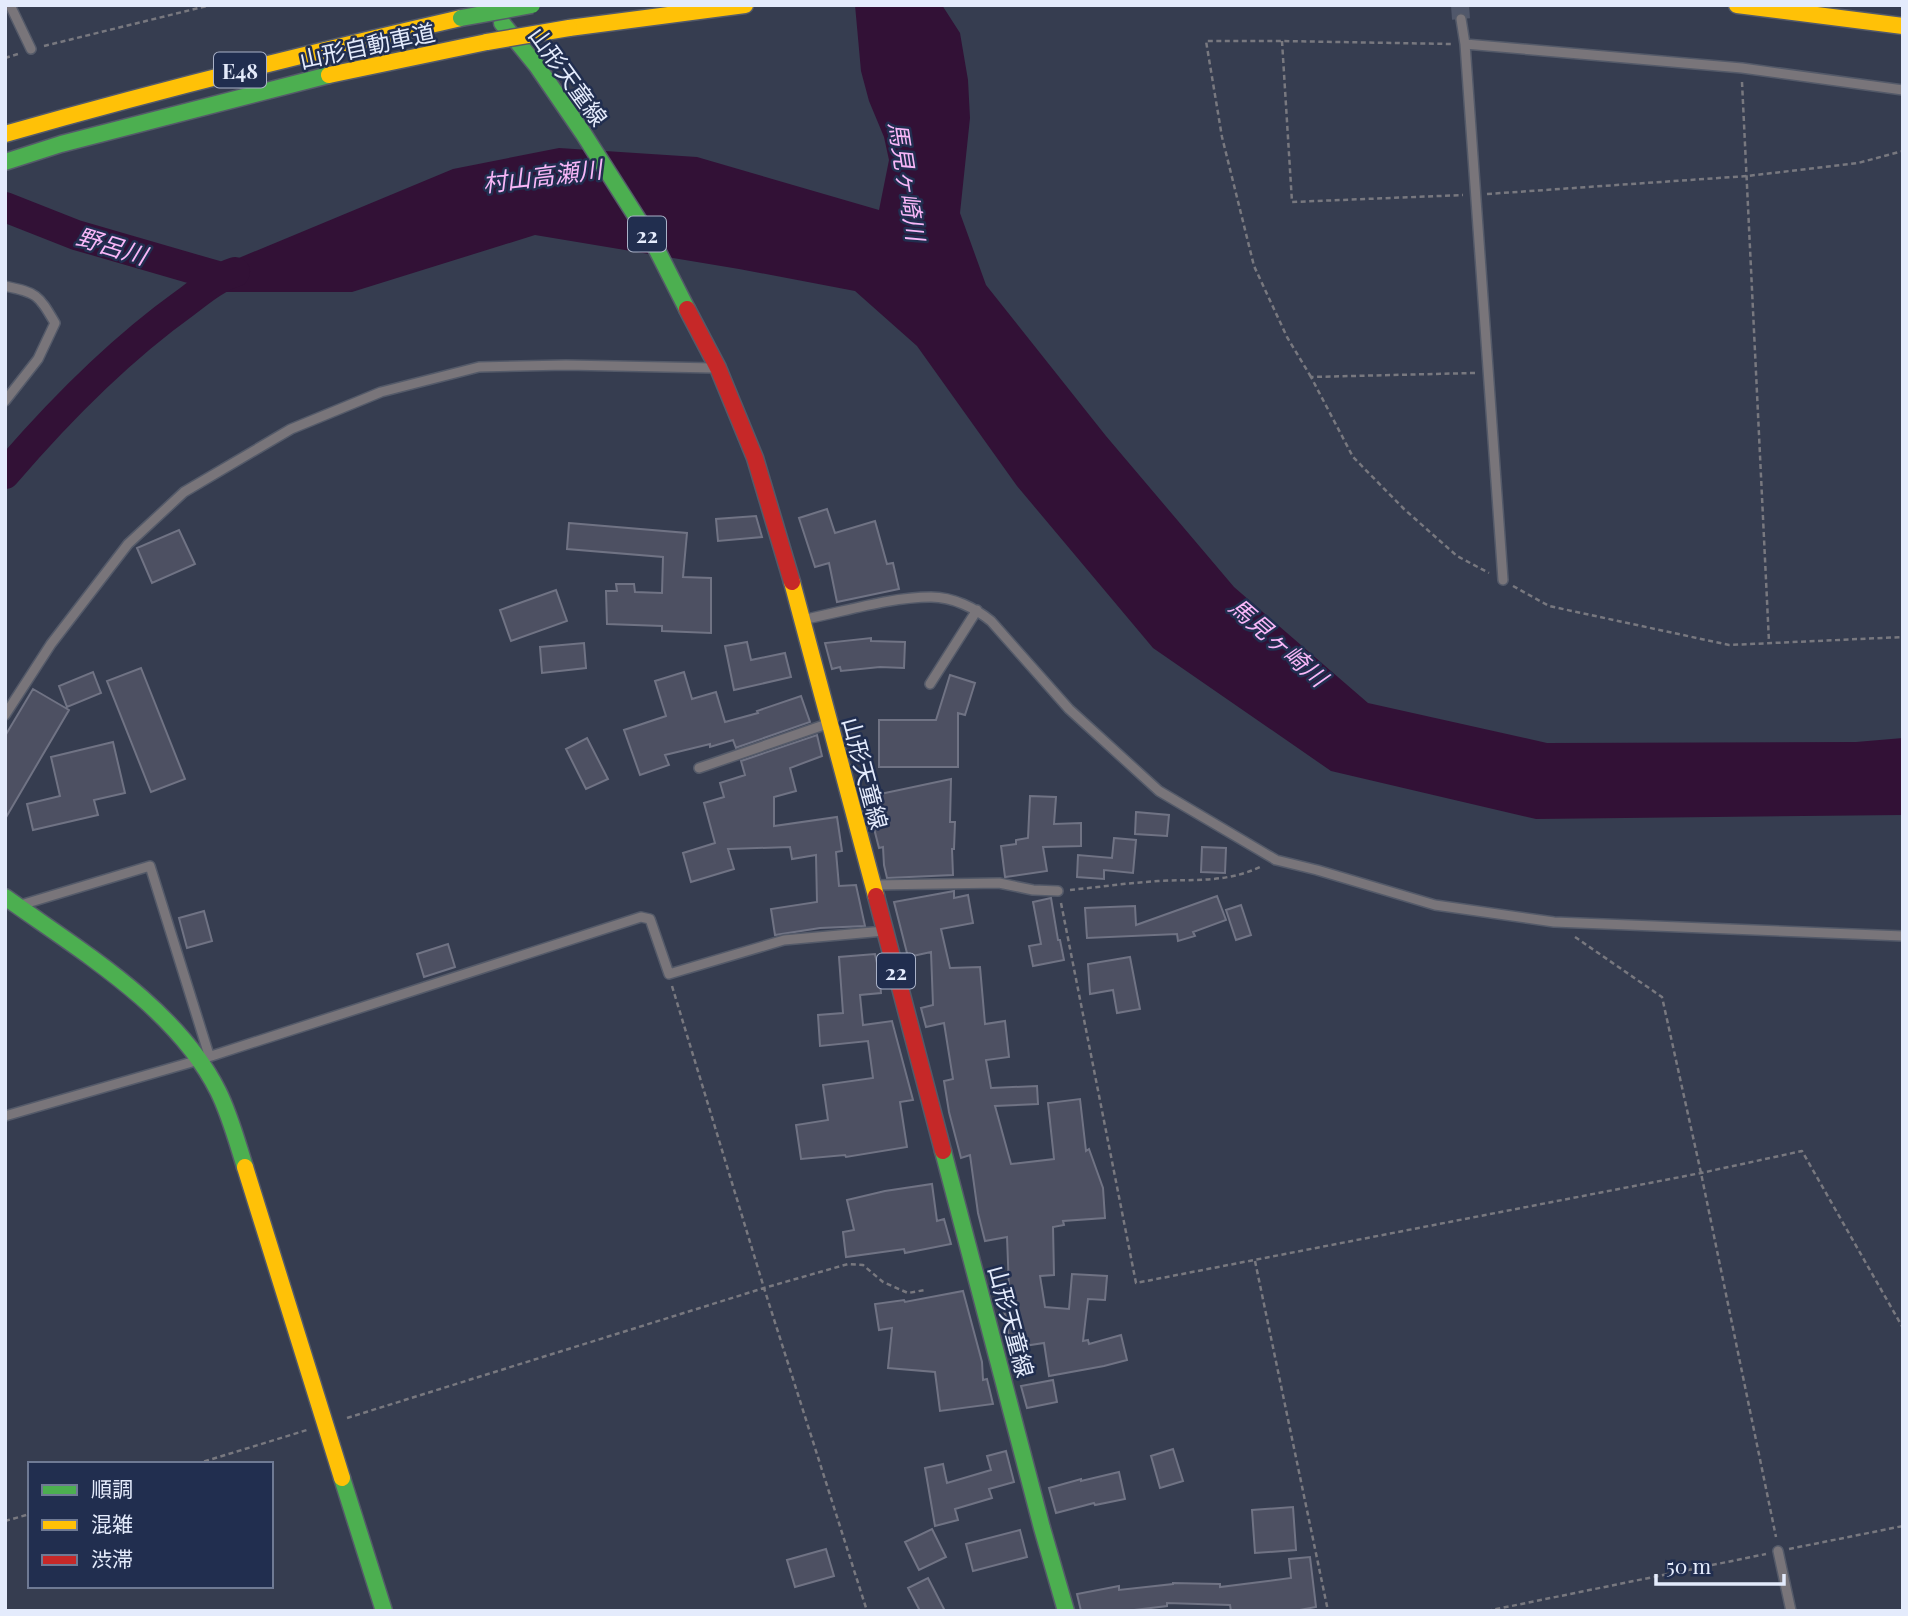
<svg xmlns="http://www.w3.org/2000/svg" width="1908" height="1616" font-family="'Playfair Display','Noto Sans JP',serif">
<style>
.water{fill:#321136}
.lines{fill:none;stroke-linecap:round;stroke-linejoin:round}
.river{stroke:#321136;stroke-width:30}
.building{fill:#4d5062;stroke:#707384;stroke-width:2}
.street-tunnel{stroke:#50576a;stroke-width:18;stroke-dasharray:18 9;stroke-linecap:butt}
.lane-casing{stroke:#545a69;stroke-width:12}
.fast-casing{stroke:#545a69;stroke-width:19}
.slow-casing{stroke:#545a69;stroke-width:19}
.jam-casing{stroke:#545a69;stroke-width:19}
.path{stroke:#78787f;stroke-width:2.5;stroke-dasharray:5 3.5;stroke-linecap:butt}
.lane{stroke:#79757a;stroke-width:9}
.fast{stroke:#4caf50;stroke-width:16}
.slow{stroke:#ffc107;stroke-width:16}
.jam{stroke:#c62828;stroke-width:16}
.fast-bridge-casing{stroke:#545a69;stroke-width:19;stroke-linecap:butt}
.slow-bridge-casing{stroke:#545a69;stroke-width:19;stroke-linecap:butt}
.fast-bridge{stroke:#4caf50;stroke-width:16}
.slow-bridge{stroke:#ffc107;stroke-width:16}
.labels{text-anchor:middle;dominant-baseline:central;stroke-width:5;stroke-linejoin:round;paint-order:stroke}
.shield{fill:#212e4f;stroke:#aab2c8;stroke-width:2}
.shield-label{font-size:21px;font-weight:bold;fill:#e4ebfc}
.street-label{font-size:23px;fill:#e4ebfc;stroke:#212e4f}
.water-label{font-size:24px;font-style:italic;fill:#f8b7f8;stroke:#212e4f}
</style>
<rect width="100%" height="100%" fill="#363d50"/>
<path class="water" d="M855,5H942L960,33L968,80L970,118L960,213L986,285L1106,436L1234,587L1368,703L1547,743L1856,742L1903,738V815L1536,819L1331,771L1153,648L1017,486L917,346L855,291L739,269L535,235L352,292H200L205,272L453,169L559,148L697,157L879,210L889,160L884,137L869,101L861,71Z"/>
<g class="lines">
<path class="river" d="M5,207L76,235L221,277
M5,474C59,411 118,351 185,303C201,291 216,278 235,272"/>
</g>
<path class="building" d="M827,509L835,533L875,521L887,564L893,563L899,589L837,602L829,563L815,567L799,518Z
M756,516L762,537L718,541L716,519Z
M569,523L687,533L683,577L711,578V633L662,631V626L607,624L606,591H617L616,584H634L635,592L662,593L663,557L567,549Z
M179,530L195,564L152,583L137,548Z
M556,590L567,621L511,641L500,610Z
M871,638V641L905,642L904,668L880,667L841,671L840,667L832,669L825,643Z
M747,642L751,660L785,653L791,677L734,690L725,646Z
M584,643L586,668L542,673L540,647Z
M141,668L185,779L151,792L107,681Z
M93,672L101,693L67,707L59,686Z
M684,672L692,699L716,692L725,722L758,713L757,711L801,696L810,722L738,747L736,748L733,740L710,747V744L665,755L669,765L640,775L624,730L666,716L655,681Z
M950,675L975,683L965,715L958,713V767H879V720H936Z
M33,689L69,710L5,819V736Z
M817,735L822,756L790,768L796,791L774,797V826L837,817L842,851L836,852L839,886L856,885L865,926L820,928L775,935L771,909L817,902L816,855L792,859L790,847L728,849L734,869L691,882L683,853L715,843L704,803L724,797L720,783L745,775L741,761Z
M587,738L608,779L586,789L566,749Z
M113,742L125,793L94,800L98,815L33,830L27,804L60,796L51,757Z
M951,779L950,822H955L954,849H952L953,875L887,878L884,865L883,847L879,848L866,797Z
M1030,796L1056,797L1054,824L1081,823V846L1043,847L1047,871L1005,877L1001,846L1016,844V840L1028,838Z
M1136,812L1169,815L1167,836L1135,834Z
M1114,838L1136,840L1133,873L1104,870V879L1077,877L1078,855L1112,858Z
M1202,847L1226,848L1225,873L1201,872Z
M954,891V898L968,895L973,923L941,929L950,968L980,967L985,1024L1005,1021L1009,1057L986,1060L991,1088L1037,1086L1038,1104L995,1106L1011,1164L1054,1159L1048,1103L1080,1099L1086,1151L1089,1149L1103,1188L1105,1218L1063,1221L1064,1225L1053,1227L1054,1275L1040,1276L1045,1307L1069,1309L1072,1274L1107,1276L1105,1300L1088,1299L1083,1341L1088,1340L1089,1344L1121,1335L1127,1360L1104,1366L1049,1376L1044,1343L1011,1348L1000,1289L1009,1288L1007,1237L985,1241L978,1213L970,1155L961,1158L949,1112L944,1081L953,1079L944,1023L926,1027L921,1008L933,1005L931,952L908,957L894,902Z
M1217,896L1226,920L1193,932L1195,936L1178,941L1177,934L1087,938L1085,908L1135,906L1136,925Z
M1051,898L1058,940H1060L1064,960L1033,966L1029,946L1041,944L1033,902Z
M1241,905L1251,935L1236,940L1226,910Z
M204,911L212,941L187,948L179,918Z
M448,944L455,967L424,977L417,954Z
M875,954L879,972L881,993L860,995L863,1025L892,1021L913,1100L900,1102L907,1147L846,1157L845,1155L801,1159L796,1125L828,1120L823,1085L873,1078L868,1041L820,1046L818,1015L843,1013L839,957Z
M1130,957L1140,1009L1117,1013L1113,990L1090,994L1088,964Z
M932,1184L937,1221L944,1219L951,1244L905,1253L904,1249L846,1257L843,1232L854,1230L847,1200L885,1191Z
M963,1291L982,1362L983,1380L987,1379L993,1404L940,1411L935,1372L888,1368L892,1328L879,1330L875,1304L904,1300L905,1302Z
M1053,1380L1057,1402L1027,1408L1021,1386Z
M1173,1449L1183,1481L1160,1488L1151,1456Z
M1006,1451L1014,1482L989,1489L992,1498L955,1509L958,1520L935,1526L925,1468L943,1464L947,1483L991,1470L987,1456Z
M1119,1472L1125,1499L1095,1505L1094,1503L1056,1513L1049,1488L1081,1479V1481Z
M1293,1507L1296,1550L1255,1553L1252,1510Z
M932,1529L946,1557L919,1570L905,1542Z
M1020,1530L1027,1557L973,1571L966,1544Z
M826,1549L834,1576L795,1587L787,1560Z
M1310,1557L1316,1607L1294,1611H1231L1230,1605L1167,1603V1606L1126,1611H1081L1077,1594L1119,1586V1590L1173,1584V1583L1220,1584V1587L1291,1578L1289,1559Z
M928,1578L945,1611H920L908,1588Z"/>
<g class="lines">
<path class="street-tunnel" d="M1460,5L1461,19"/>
<defs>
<path id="lane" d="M10,5L31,49
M1461,19L1465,44L1503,580
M1465,44L1742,68L1903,90
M5,286C37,293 38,294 55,323L38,359L5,401
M806,619C846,611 891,597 931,597C953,597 975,608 991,621L1069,709L1159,791L1276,860L1317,870L1435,905L1554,922L1903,936
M930,684L977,610
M5,715L51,644L128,544L184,492L291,429L381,392L479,367L566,365L714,368
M699,768L827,724
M875,885L999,883L1033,890L1058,891
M24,904L150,866L209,1055
M5,1116L199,1060L641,917L650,919L669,974L784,940L884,931
M1778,1551L1791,1611"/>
<path id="fast" d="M502,23L537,66L583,133L655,246L687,309
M5,162L61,144L329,75
M5,897C79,950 176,1007 218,1091C230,1115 237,1142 245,1167
M943,1151L1042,1528L1066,1611
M342,1478L384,1611"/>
<path id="slow" d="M1737,5L1903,26
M569,28L745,5
M329,75L487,42
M5,134C156,91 308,53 461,18
M792,582L876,896
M245,1167L342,1478"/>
<path id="jam" d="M687,309L718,368L755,458L792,582
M876,896L943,1151"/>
</defs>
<use href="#lane" class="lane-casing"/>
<use href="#fast" class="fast-casing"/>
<use href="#slow" class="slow-casing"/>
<use href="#jam" class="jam-casing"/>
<path class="path" d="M1282,41L1292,202L1463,195
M44,46L211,5
M5,58L18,54
M1742,82L1769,642
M1487,194L1747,176L1858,163L1903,151
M1475,373L1311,377L1353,457L1404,509L1457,556L1489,573
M1311,377L1287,337L1254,266L1222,137L1206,41H1282L1451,44
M1513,586L1549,606L1729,645L1903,637
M1070,890C1099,887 1128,883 1158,881C1194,879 1226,883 1260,867
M1061,903L1136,1283L1701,1173L1802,1151L1903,1328
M1575,937L1662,997L1701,1173L1776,1537
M672,986L764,1288L867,1611
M1255,1261L1328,1611
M347,1418L764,1288L848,1264L863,1265L883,1282L908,1293L925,1290
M196,1464L307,1430
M5,1521L30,1514
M1789,1549L1903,1526
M1487,1611L1766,1554"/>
<use href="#lane" class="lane"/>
<use href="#fast" class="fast"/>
<use href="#slow" class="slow"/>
<use href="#jam" class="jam"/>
<defs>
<path id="fast-bridge" d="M461,18L532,5"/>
<path id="slow-bridge" d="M487,42L569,28"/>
</defs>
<use href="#fast-bridge" class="fast-bridge-casing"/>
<use href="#slow-bridge" class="slow-bridge-casing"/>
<use href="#fast-bridge" class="fast-bridge"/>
<use href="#slow-bridge" class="slow-bridge"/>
</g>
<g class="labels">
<g class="shield">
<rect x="214" y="52.5" width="52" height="35" rx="5"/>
<rect x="628" y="216.5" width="38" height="35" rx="5"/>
<rect x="877" y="953.5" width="38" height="35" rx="5"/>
</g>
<g class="shield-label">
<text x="240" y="70">E48</text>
<text x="647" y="234">22</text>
<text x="896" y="971">22</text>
</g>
<g class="street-label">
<text transform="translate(367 45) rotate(-12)">山形自動車道</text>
<text transform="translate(569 76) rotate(54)">山形天童線</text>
<text transform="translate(866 773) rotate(75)">山形天童線</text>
<text transform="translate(1012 1321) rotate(75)">山形天童線</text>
</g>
<g class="water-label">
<text transform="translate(542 175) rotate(-7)">村山高瀬川</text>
<text transform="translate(908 181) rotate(81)">馬見ヶ崎川</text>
<text transform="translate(112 245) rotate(17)">野呂川</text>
<text transform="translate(1279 641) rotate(41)">馬見ヶ崎川</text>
</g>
</g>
<rect width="1908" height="1616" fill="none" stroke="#e4ebfc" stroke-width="14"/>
<rect x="28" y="1462" width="245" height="126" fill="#212e4f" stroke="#6f7a94" stroke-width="2"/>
<rect x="42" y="1485" width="35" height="10" fill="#4caf50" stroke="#6f7a94" stroke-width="2"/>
<text x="91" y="1497" font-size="21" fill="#e4ebfc">順調</text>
<rect x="42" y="1520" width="35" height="10" fill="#ffc107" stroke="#6f7a94" stroke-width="2"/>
<text x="91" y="1532" font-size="21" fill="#e4ebfc">混雑</text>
<rect x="42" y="1555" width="35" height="10" fill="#c62828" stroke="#6f7a94" stroke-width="2"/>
<text x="91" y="1567" font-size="21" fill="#e4ebfc">渋滞</text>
<path d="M1656 1574v10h128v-10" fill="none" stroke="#e4ebfc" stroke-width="3.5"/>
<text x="1666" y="1574" font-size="21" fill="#e4ebfc" stroke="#212e4f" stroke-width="5" paint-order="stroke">50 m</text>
</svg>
